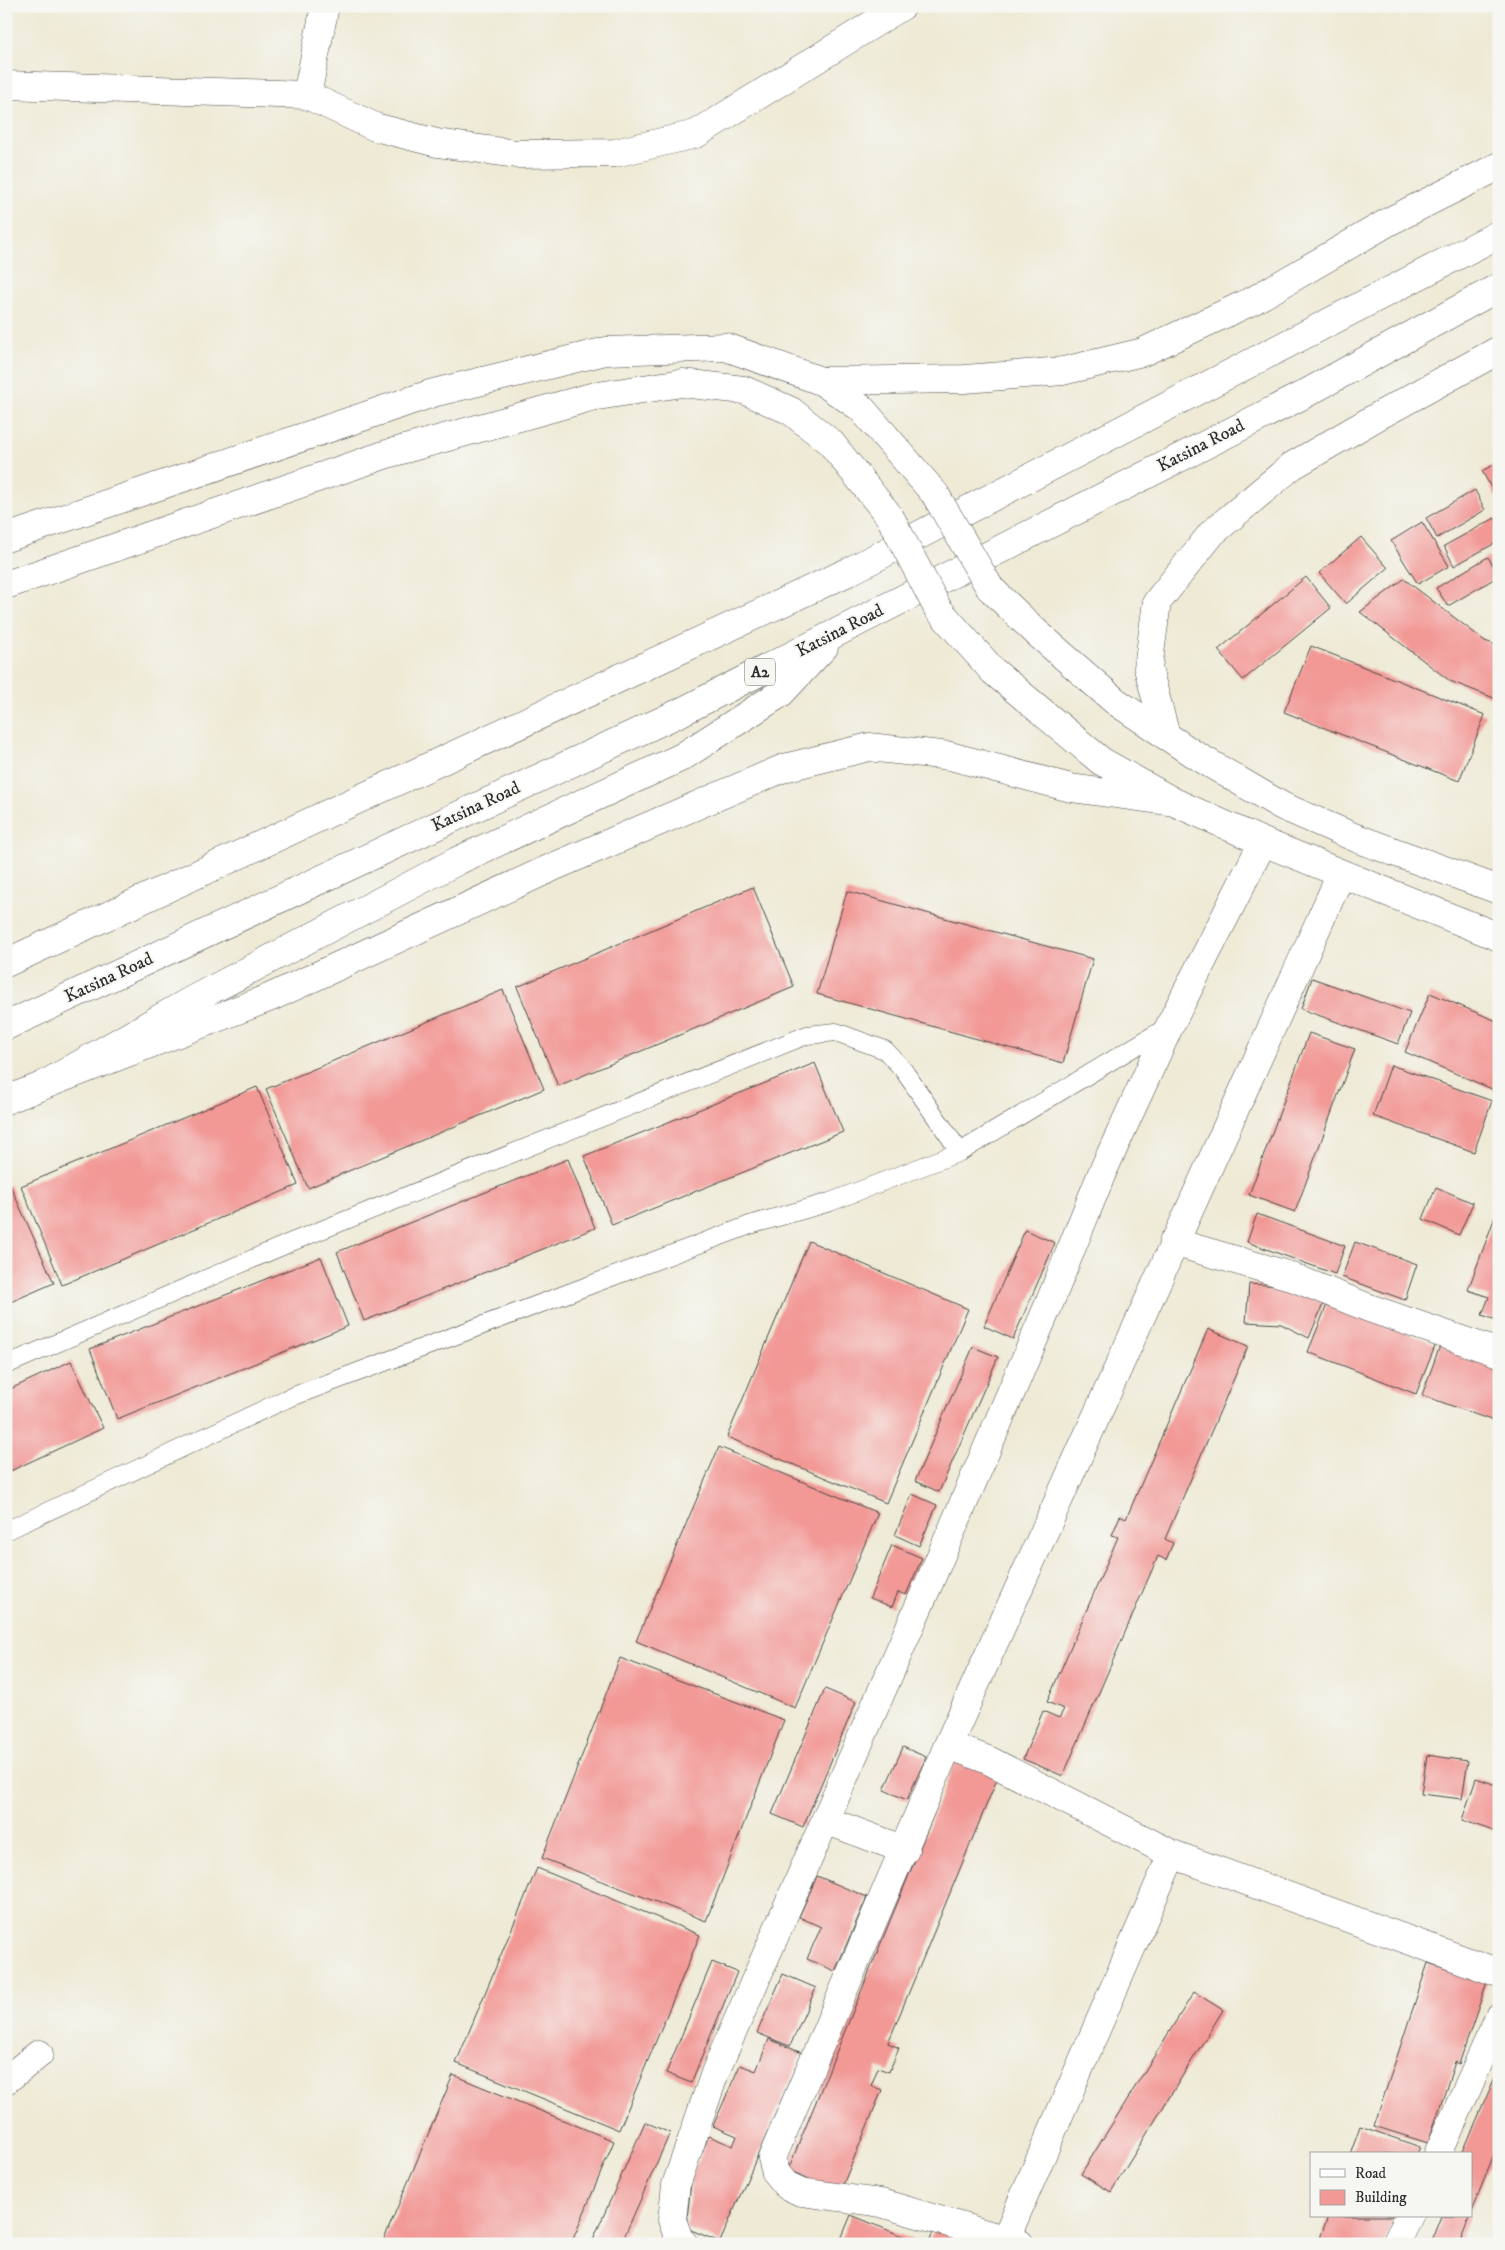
<svg xmlns="http://www.w3.org/2000/svg" width="1505" height="2250" font-family="'IM FELL DW Pica',serif">
<style>
.building{fill:#f29895}
.lines{fill:none;stroke-linecap:round;stroke-linejoin:round}
.service-casing{stroke:#484845;stroke-width:19}
.minor-casing{stroke:#484845;stroke-width:29}
.secondary-casing{stroke:#484845;stroke-width:29}
.trunk-casing{stroke:#484845;stroke-width:29}
.service{stroke:#fff;stroke-width:18}
.minor{stroke:#fff;stroke-width:28}
.secondary{stroke:#fff;stroke-width:28}
.trunk{stroke:#fff;stroke-width:28}
.secondary-bridge-casing{stroke:#484845;stroke-width:29;stroke-linecap:butt}
.secondary-bridge{stroke:#fff;stroke-width:28}
.labels{text-anchor:middle;dominant-baseline:central;stroke-width:4;stroke-linejoin:round;paint-order:stroke}
.shield{fill:#f6f6f2;stroke:#686867;stroke-width:1}
.shield-label{font-size:16px;font-weight:bold;fill:#2b2b2b}
.street-label{font-size:18px;fill:#2b2b2b;stroke:#f6f6f2}
</style>
<rect width="100%" height="100%" fill="#f6f6f2"/>
<filter id="ink" filterUnits="userSpaceOnUse"><feTurbulence type="fractalNoise" baseFrequency=".02" numOctaves="2"/><feDisplacementMap in="SourceGraphic" scale="10" xChannelSelector="R" yChannelSelector="G"/><feConvolveMatrix kernelMatrix="1 2 1 2 8 2 1 2 1" color-interpolation-filters="sRGB"/></filter>
<filter id="wash" filterUnits="userSpaceOnUse"><feTurbulence type="fractalNoise" baseFrequency=".0096" numOctaves="4" result="noise"/><feDisplacementMap in="SourceGraphic" scale="20" xChannelSelector="R" yChannelSelector="G"/><feGaussianBlur stdDeviation="1.12" result="paint"/><feColorMatrix in="noise" values="0 0 0 0 0 0 0 0 0 0 0 0 0 0 0 0 0 1.4 0 .05"/><feComposite in="paint" operator="in"/></filter>
<g filter="url(#wash)">
<rect width="100%" height="100%" fill="#eeead6"/>
<g id="blocks">
<path class="building" d="M292,6H314L313,12Z
M1499,462V502L1482,471Z
M1475,490L1485,510L1437,538L1426,518Z
M1495,518L1499,524V541L1454,566L1444,546Z
M1422,522L1449,566L1418,584L1391,541Z
M1361,537L1388,568L1346,604L1319,573Z
M1488,557L1499,576L1448,606L1436,588Z
M1306,577L1331,608L1243,680L1218,650Z
M1404,579L1485,641L1499,646V700L1450,681L1360,612Z
M1311,646L1485,715L1459,781L1284,712Z
M753,887L794,987L558,1086L517,987Z
M847,891L1093,959L1063,1063L817,994Z
M1312,978L1410,1013L1398,1044L1301,1009Z
M503,990L544,1089L308,1188L266,1089Z
M1430,993L1499,1022V1092L1405,1052Z
M1309,1033L1355,1049L1295,1212L1249,1195Z
M815,1063L843,1132L612,1225L584,1156Z
M1391,1065L1492,1101L1474,1152L1373,1116Z
M257,1087L298,1185L62,1285L21,1186Z
M568,1159L595,1228L364,1321L337,1252Z
M10,1185L54,1283L6,1304V1186Z
M1436,1187L1473,1203L1459,1235L1423,1219Z
M1499,1206V1321L1482,1315L1489,1297L1468,1290Z
M1257,1214L1345,1246L1335,1274L1247,1242Z
M1025,1230L1055,1243L1013,1339L984,1326Z
M809,1241L968,1309L886,1503L727,1437Z
M1355,1242L1417,1264L1405,1300L1342,1277Z
M321,1257L348,1326L117,1419L90,1349Z
M1249,1284L1284,1286L1324,1302L1309,1338L1281,1324L1246,1322Z
M1328,1302L1436,1344L1416,1394L1308,1352Z
M1208,1329L1248,1346L1165,1539L1173,1543L1166,1560L1158,1556L1063,1776L1023,1759L1043,1711L1059,1718L1064,1709L1047,1702L1118,1537L1112,1535L1120,1516L1126,1519Z
M1441,1343L1499,1364V1423L1422,1395Z
M973,1347L998,1357L939,1492L915,1481Z
M71,1361L103,1428L6,1473V1391Z
M719,1447L878,1513L795,1708L636,1641Z
M912,1494L937,1505L919,1546L895,1535Z
M892,1545L922,1558L906,1595L898,1592L892,1607L870,1598Z
M620,1658L784,1720L706,1921L542,1858Z
M825,1689L856,1702L803,1827L772,1814Z
M903,1747L926,1757L907,1800L884,1790Z
M958,1755L1000,1772L888,2043L899,2048L889,2072L878,2068L871,2086L882,2090L840,2192L788,2170Z
M1427,1755L1468,1761L1462,1799L1421,1794Z
M1476,1778L1499,1786V1833L1462,1820Z
M537,1868L700,1935L619,2130L456,2063Z
M817,1876L867,1897L835,1971L807,1959L821,1927L799,1917Z
M712,1962L737,1972L691,2083L666,2073Z
M1428,1963L1487,1982L1459,2064L1455,2062L1428,2143L1374,2126Z
M783,1974L816,1988L790,2046L757,2033Z
M1194,1992L1223,2010L1111,2192L1081,2174Z
M769,2039L802,2053L720,2242L686,2228L692,2174L709,2136L733,2146L737,2136L713,2126L740,2065L756,2071Z
M1499,2068V2143L1471,2212V2154H1462Z
M453,2075L614,2141L571,2244H382Z
M645,2122L670,2133L621,2244H591Z
M1360,2126L1420,2147L1417,2154H1350Z
M851,2215L922,2244H839Z
M1328,2216H1395L1385,2244H1318Z
M1442,2216H1470L1459,2244H1431Z
M936,2225L980,2244H928Z"/>
</g>
</g>
<g filter="url(#ink)">
<use href="#blocks" fill-opacity="0" stroke="#484845" stroke-width="1"/>
<g class="lines">
<defs>
<path id="service" d="M6,1365L294,1241L807,1035L836,1032L885,1050L902,1068L960,1152
M6,1531L286,1399L750,1225L830,1202L960,1152L1169,1026"/>
<path id="minor" d="M6,85L307,95L375,127L437,143L516,154L615,153L696,134L902,6
M307,95L325,6
M1173,1242L1287,1275L1369,1308L1499,1353
M948,1745L988,1760L1172,1854L1499,1973
M825,1820L905,1850
M6,2080L39,2054
M1438,2154L1499,2017
M1006,2238L1172,1854
M684,2244L679,2239L672,2220L676,2185L716,2070L936,1567L1049,1304L1102,1173L1170,1025L1263,842
M1020,2244L881,2203L801,2192L786,2185L776,2173L772,2158L948,1745L1341,874
M1396,2244L1409,2216"/>
<path id="secondary" d="M6,538L433,393L606,351L726,347L821,381L861,408L935,494
M6,585L387,454L591,397L682,383L744,390L791,411L831,443L890,517
M990,588L1037,633L1115,701L1192,753L1282,806L1356,838L1499,890
M938,609L993,671L1101,761L1174,802L1263,842L1499,937
M6,1100L271,997L553,867L784,768L869,747L950,756L1071,788L1174,802"/>
<path id="trunk" d="M821,381L965,379L1063,371L1143,352L1254,300L1390,221L1499,166
M1166,736L1148,668L1157,602L1212,533L1292,466L1380,415L1499,350
M6,963L848,572L1499,234
M6,1026L681,712L1301,396L1499,287
M42,1086L192,1000L457,861L682,757L781,693L824,647"/>
</defs>
<use href="#service" class="service-casing"/>
<use href="#minor" class="minor-casing"/>
<use href="#secondary" class="secondary-casing"/>
<use href="#trunk" class="trunk-casing"/>
<use href="#service" class="service"/>
<use href="#minor" class="minor"/>
<use href="#secondary" class="secondary"/>
<use href="#trunk" class="trunk"/>
<defs>
<path id="secondary-bridge" d="M935,494L990,588
M890,517L938,609"/>
</defs>
<use href="#secondary-bridge" class="secondary-bridge-casing"/>
<use href="#secondary-bridge" class="secondary-bridge"/>
</g>
</g>
<g class="labels">
<rect class="shield" x="745" y="658.5" width="30" height="27" rx="4"/>
<g class="shield-label">
<text x="760" y="672">A2</text>
</g>
<g class="street-label">
<text transform="translate(1201 446) rotate(-27)">Katsina Road</text>
<text transform="translate(840 631) rotate(-27)">Katsina Road</text>
<text transform="translate(476 807) rotate(-25)">Katsina Road</text>
<text transform="translate(109 978) rotate(-25)">Katsina Road</text>
</g>
</g>
<rect width="1505" height="2250" fill="none" stroke="#f6f6f2" stroke-width="25"/>
<rect x="1310" y="2152" width="162" height="65" fill="#f6f6f2" stroke="#a5a5a2"/>
<rect x="1320" y="2169" width="25" height="8" fill="#ffffff" stroke="#a5a5a2"/>
<text x="1355" y="2178" font-size="15" fill="#2b2b2b">Road</text>
<rect x="1320" y="2190" width="25" height="15" fill="#f29895" stroke="#a5a5a2"/>
<text x="1355" y="2202" font-size="15" fill="#2b2b2b">Building</text>
</svg>
